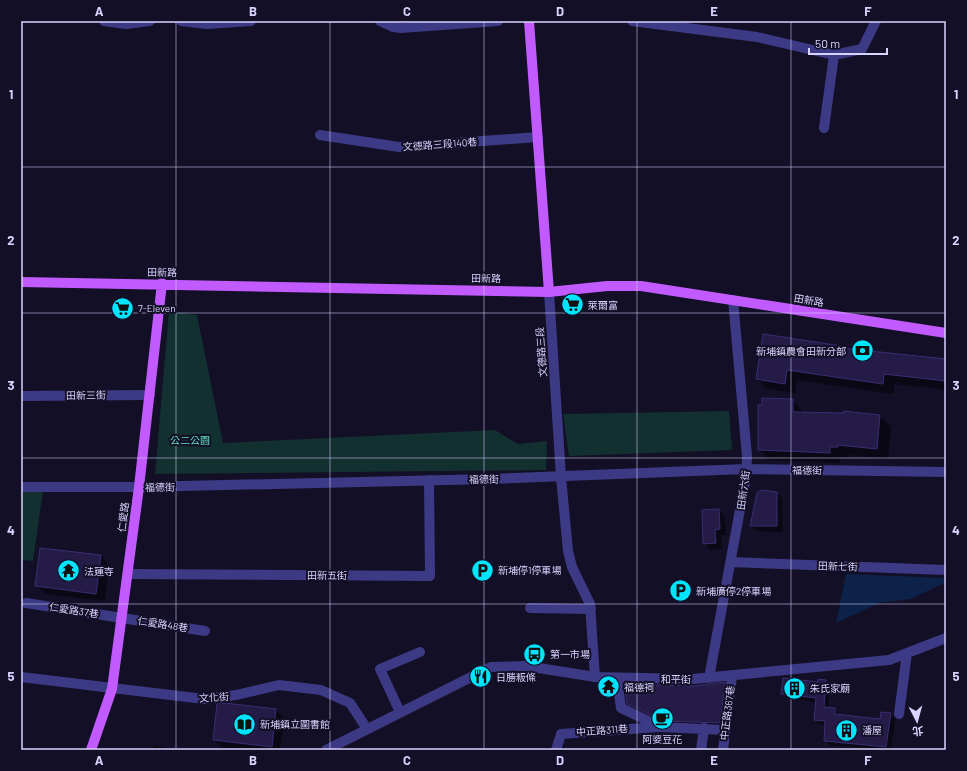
<svg xmlns="http://www.w3.org/2000/svg" width="967" height="771" font-family="Barlow,'Noto Sans TC',sans-serif">
<style>
.green{fill:#12302f}
.water{fill:#0c2248}
.shadow{fill:#0007}
.building{fill:#241b47;stroke:#3b2d73}
.lines{fill:none;stroke-linecap:round;stroke-linejoin:round}
.minor{stroke:#3d3a85;stroke-width:10}
.major{stroke:#c25bff;stroke-width:10}
.grid{fill:none;stroke:#d9d4ff;stroke-width:1;stroke-opacity:0.55}
.labels{text-anchor:middle;dominant-baseline:central;stroke-width:4;stroke-linejoin:round;paint-order:stroke}
.street-label{font-size:10px;fill:#d9d4ff;stroke:#130f26}
.poi-label{font-size:10px;fill:#d9d4ff;stroke:#130f26;text-anchor:start}
.park-label{font-size:10px;fill:#5fe0c0;stroke:#130f26}
.neatline{fill:none;stroke:#d9d4ff;stroke-width:1.5}
.grid-label{font-size:13px;text-anchor:middle;font-weight:bold;fill:#d9d4ff}
</style>
<rect width="100%" height="100%" fill="#130f26"/>
<path class="green" d="M169,311L197,315L223,443L495,430L518,444L547,441L546,470L155,474Z
M729,411L732,450L569,456L563,414Z
M43,491L33,561L21,560V492Z"/>
<path class="water" d="M846,574L946,578V582L911,599L879,603L836,623Z"/>
<path class="shadow" d="M841,347L843,349L946,360V393L942,389L895,384L893,394L797,380L795,393L768,389L757,379Z
M793,400L804,413L845,414V412L880,416L891,427L888,459L849,455V458L841,457L840,463L769,460L759,449Z
M776,492L782,499L783,532L758,531L751,525Z
M718,510L725,516L726,535H721L722,549L711,550L704,544Z
M41,549L101,556L109,565L105,601L45,594L36,585Z
M819,680L826,681L830,686L828,708L835,709L839,715L881,720L891,714L895,719L891,750L829,745L825,740L826,725L819,724L815,720L817,702L787,698L782,693L818,683Z
M724,684L733,692L728,731L672,729L637,712L628,703L693,686Z
M276,710L284,718L280,750L222,748L214,740Z
M154,745L172,749L174,750H153Z"/>
<path class="building" d="M763,334L842,346V348L946,359V381L884,374L883,384L787,370L785,384L756,379Z
M762,398L793,399V412L844,413V411L880,415L877,449L838,445V447H830V453L758,450V405H762Z
M761,490L777,492V526H750L757,493Z
M719,509L720,529L715,530L716,543L703,544L702,510Z
M40,548L101,555L96,594L35,586Z
M783,678L818,682V679L826,680L824,707L835,708V714L880,719L881,712L891,713L886,747L824,741L825,721L814,720L816,698L781,694Z
M725,682L720,723L663,721L627,704L624,684L693,686Z
M225,703L276,709L272,747L213,740L217,704Z"/>
<g class="lines">
<path class="minor" d="M104,21L126,24L150,21
M181,21L207,24L251,21
M380,21L393,27L401,28L498,21
M632,21L757,37L834,55L862,49L876,21
M824,128L834,55
M320,135L399,147L538,137
M549,292L561,477L568,551L572,567L590,604L595,677
M21,396L150,395
M21,487H139L491,479L746,469L946,472
M731,562L946,570
M128,574L430,576L429,480
M26,603L205,631
M530,608L591,609
M21,677L204,699L236,695L279,685L321,690L350,703L367,729
M709,678L746,477L747,456L733,300
M617,679L621,708L661,727L725,730
M400,712L380,669L420,652
M899,714L907,653
M326,750L491,667L526,666L595,677L693,679L889,660L946,638
M556,750L561,734L659,727
M701,750L704,728
M723,750L732,676"/>
<path class="major" d="M529,21L549,292
M21,282L549,292L607,286H641L946,333
M91,750L112,689L139,487L162,283"/>
</g>
<path class="grid" d="M176,21V750M330,21V750M484,21V750M637,21V750M791,21V750M21,167H946M21,313H946M21,458H946M21,604H946"/>
<defs>
<symbol id="supermarket-disc" viewBox="-11 -11 22 22"><circle r="9.5" fill="#00e5ff" stroke="#130f26"/><path d="M-6-5.5h2.5l.6 2H6L4.5 2H-2.5L-4.4-4H-6ZM-1.5 3.2a1.3 1.3 0 1 0 .1 0ZM3 3.2a1.3 1.3 0 1 0 .1 0Z" fill="#111"/></symbol>
<symbol id="bank-disc" viewBox="-11 -11 22 22"><circle r="9.5" fill="#00e5ff" stroke="#130f26"/><path d="M-6-4H6V4H-6ZM0-2.3a2.3 2.3 0 1 0 0 4.6a2.3 2.3 0 1 0 0-4.6Z" fill="#111"/></symbol>
<symbol id="parking-disc" viewBox="-11 -11 22 22"><circle r="9.5" fill="#00e5ff" stroke="#130f26"/><path d="M-3.5-5.5H1a3.5 3.5 0 0 1 0 7H-1V5.5H-3.5ZM-1-3.4V-.6H.8a1.4 1.4 0 0 0 0-2.8Z" fill="#111"/></symbol>
<symbol id="temple-disc" viewBox="-11 -11 22 22"><circle r="9.5" fill="#00e5ff" stroke="#130f26"/><path d="M0-6L5-2H3V0L6.5 2.5H4V6H1.5V3h-3V6H-4V2.5H-6.5L-3 0V-2H-5Z" fill="#111"/></symbol>
<symbol id="bus-disc" viewBox="-11 -11 22 22"><circle r="9.5" fill="#00e5ff" stroke="#130f26"/><path d="M-5-6H5V4H4V6H2V4H-2V6H-4V4H-5ZM-3.5-4V0h7V-4ZM-3.5 1.2v1.5H-2V1.2ZM2 1.2v1.5H3.5V1.2Z" fill="#111"/></symbol>
<symbol id="restaurant-disc" viewBox="-11 -11 22 22"><circle r="9.5" fill="#00e5ff" stroke="#130f26"/><path d="M-5-6h1v4h1v-4h1v4h1v-4h1v5L-1.5 .5V6h-2V.5L-5-1ZM5-6V6H3V1.5H1.5Q1.5-4 5-6Z" fill="#111"/></symbol>
<symbol id="building-disc" viewBox="-11 -11 22 22"><circle r="9.5" fill="#00e5ff" stroke="#130f26"/><path d="M-4-6H4V6H1V3H-1V6H-4ZM-2.5-4.3h1.7v1.8h-1.7ZM.8-4.3h1.7v1.8H.8ZM-2.5-1h1.7V.8h-1.7ZM.8-1h1.7V.8H.8Z" fill="#111"/></symbol>
<symbol id="cafe-disc" viewBox="-11 -11 22 22"><circle r="9.5" fill="#00e5ff" stroke="#130f26"/><path d="M-5.5-4.5H6V0H3Q3 3.5 0 3.5H-2.5Q-5.5 3.5-5.5 0ZM3-3.2v2h1.7v-2ZM-6 4.5H4V6H-6Z" fill="#111"/></symbol>
<symbol id="library-disc" viewBox="-11 -11 22 22"><circle r="9.5" fill="#00e5ff" stroke="#130f26"/><path d="M-6-4Q-3-5.5-.7-3.5V5Q-3 3-6 4ZM6-4Q3-5.5 .7-3.5V5Q3 3 6 4Z" fill="#111"/></symbol>
</defs>
<g fill-rule="evenodd">
<use href="#supermarket-disc" x="560" y="292" width="25" height="25"/>
<use href="#supermarket-disc" x="110" y="296" width="25" height="25"/>
<use href="#bank-disc" x="850" y="338" width="25" height="25"/>
<use href="#parking-disc" x="470" y="558" width="25" height="25"/>
<use href="#temple-disc" x="56" y="558" width="25" height="25"/>
<use href="#parking-disc" x="668" y="578" width="25" height="25"/>
<use href="#bus-disc" x="522" y="642" width="25" height="25"/>
<use href="#restaurant-disc" x="468" y="664" width="25" height="25"/>
<use href="#temple-disc" x="596" y="674" width="25" height="25"/>
<use href="#building-disc" x="782" y="676" width="25" height="25"/>
<use href="#cafe-disc" x="650" y="706" width="25" height="25"/>
<use href="#library-disc" x="232" y="712" width="25" height="25"/>
<use href="#building-disc" x="834" y="718" width="25" height="25"/>
</g>
<g class="labels">
<g class="street-label">
<text transform="translate(440 144) rotate(-4)">文德路三段140巷</text>
<text transform="translate(162 272) rotate(1)">田新路</text>
<text transform="translate(486 278) rotate(1)">田新路</text>
<text transform="translate(809 300) rotate(9)">田新路</text>
<text transform="translate(541 352) rotate(-94)">文德路三段</text>
<text transform="translate(86 395) rotate(-1)">田新三街</text>
<text transform="translate(807 470) rotate(1)">福德街</text>
<text transform="translate(484 479) rotate(-1)">福德街</text>
<text transform="translate(160 487) rotate(-1)">福德街</text>
<text transform="translate(743 490) rotate(-82)">田新六街</text>
<text transform="translate(123 517) rotate(-83)">仁愛路</text>
<text transform="translate(838 566) rotate(2)">田新七街</text>
<text x="327" y="575">田新五街</text>
<text transform="translate(74 610) rotate(9)">仁愛路37巷</text>
<text transform="translate(163 624) rotate(9)">仁愛路48巷</text>
<text x="676" y="679">和平街</text>
<text transform="translate(214 697) rotate(-4)">文化街</text>
<text transform="translate(727 713) rotate(-83)">中正路367巷</text>
<text transform="translate(602 730) rotate(-4)">中正路311巷</text>
</g>
<g class="poi-label">
<text x="588" y="305">萊爾富</text>
<text x="138" y="308">7-Eleven</text>
<text x="846" y="351" text-anchor="end">新埔鎮農會田新分部</text>
<text x="498" y="570">新埔停1停車場</text>
<text x="84" y="571">法蓮寺</text>
<text x="696" y="591">新埔廣停2停車場</text>
<text x="550" y="654">第一市場</text>
<text x="496" y="677">日勝粄條</text>
<text x="624" y="687">福德祠</text>
<text x="810" y="688">朱氏家廟</text>
<text x="260" y="724">新埔鎮立圖書館</text>
<text x="862" y="730">潘屋</text>
<text x="662" y="739" text-anchor="middle">阿婆豆花</text>
</g>
<g class="park-label">
<text x="190" y="440">公二公園</text>
</g>
</g>
<rect width="967" height="771" fill="none" stroke="#130f26" stroke-width="44"/>
<g transform="translate(917 721) rotate(174)" stroke="#130f26" stroke-width="3" paint-order="stroke">
<path d="M0-3L7 15L0 10L-7 15Z" fill="#d9d4ff"/>
<text y="-6" font-size="11" font-weight="bold" text-anchor="middle" fill="#d9d4ff">北</text>
</g>
<path d="M809 48v6h78v-6" fill="none" stroke="#d9d4ff" stroke-width="2"/>
<text x="815" y="48" font-size="12" fill="#d9d4ff" stroke="#130f26" stroke-width="3" paint-order="stroke">50 m</text>
<rect x="22" y="22" width="923" height="727" class="neatline"/>
<g class="grid-label">
<text x="99" y="16">A</text>
<text x="253" y="16">B</text>
<text x="407" y="16">C</text>
<text x="560" y="16">D</text>
<text x="714" y="16">E</text>
<text x="868" y="16">F</text>
<text x="11" y="99">1</text>
<text x="956" y="99">1</text>
<text x="11" y="245">2</text>
<text x="956" y="245">2</text>
<text x="11" y="390">3</text>
<text x="956" y="390">3</text>
<text x="11" y="535">4</text>
<text x="956" y="535">4</text>
<text x="11" y="681">5</text>
<text x="956" y="681">5</text>
<text x="99" y="765">A</text>
<text x="253" y="765">B</text>
<text x="407" y="765">C</text>
<text x="560" y="765">D</text>
<text x="714" y="765">E</text>
<text x="868" y="765">F</text>
</g>
</svg>
